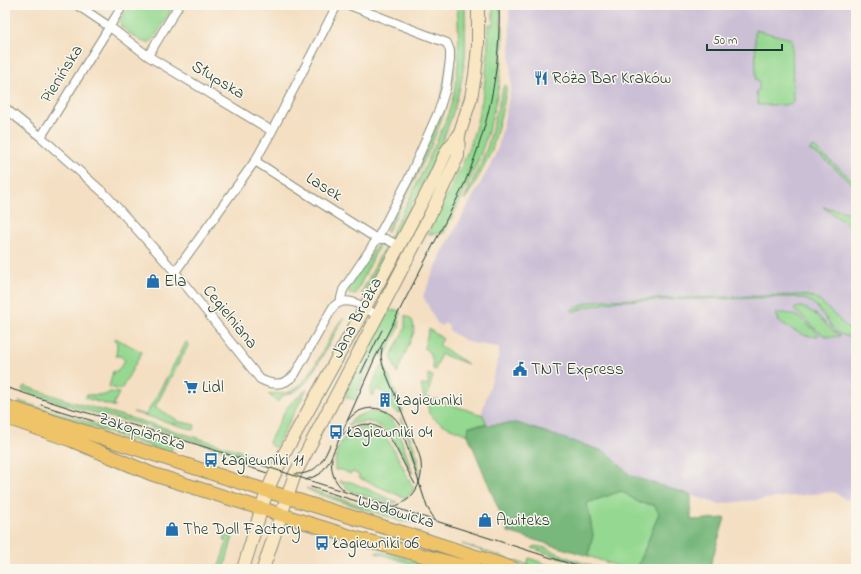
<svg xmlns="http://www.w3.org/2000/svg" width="861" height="574" font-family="'Indie Flower',sans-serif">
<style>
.industrial{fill:#cbbfd5}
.green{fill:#95d891;stroke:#5a8a62}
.forest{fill:#78b87b;stroke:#4c7a58}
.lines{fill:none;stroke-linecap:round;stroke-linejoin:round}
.street-casing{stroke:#8a8e7b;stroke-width:10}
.secondary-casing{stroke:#8a8e7b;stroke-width:14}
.primary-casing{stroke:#8a8e7b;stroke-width:15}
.street{stroke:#fff;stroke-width:8}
.secondary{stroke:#f9e7c3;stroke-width:12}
.primary{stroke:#efc469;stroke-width:13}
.tram{stroke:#1f3d34;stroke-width:1}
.labels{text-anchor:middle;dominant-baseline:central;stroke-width:3;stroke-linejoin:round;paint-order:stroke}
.street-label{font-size:17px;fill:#1f3d34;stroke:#fbf7ec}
.poi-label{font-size:17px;fill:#1f3d34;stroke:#fbf7ec;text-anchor:start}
</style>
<rect width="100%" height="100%" fill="#fbf7ec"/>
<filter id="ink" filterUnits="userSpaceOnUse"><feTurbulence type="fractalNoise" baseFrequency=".025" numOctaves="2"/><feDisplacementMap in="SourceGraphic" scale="8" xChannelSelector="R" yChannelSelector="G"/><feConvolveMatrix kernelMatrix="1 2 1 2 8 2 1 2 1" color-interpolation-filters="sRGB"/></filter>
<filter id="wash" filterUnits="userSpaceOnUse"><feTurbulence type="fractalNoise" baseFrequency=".012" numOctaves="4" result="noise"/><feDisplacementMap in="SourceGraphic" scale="16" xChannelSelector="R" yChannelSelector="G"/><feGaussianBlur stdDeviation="0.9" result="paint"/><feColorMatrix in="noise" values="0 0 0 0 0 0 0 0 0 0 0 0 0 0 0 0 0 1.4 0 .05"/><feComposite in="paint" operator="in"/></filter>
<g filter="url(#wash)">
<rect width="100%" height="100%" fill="#f4dfc2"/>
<path class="industrial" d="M509,5H856V492L852,494L847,500L833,492L718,504L631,476L606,452L517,423L487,424L483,416L481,415L499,357V347L470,343L454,334L448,329L449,327V326L444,323L442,326L437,323L423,296L442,253L490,166L498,148L511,88Z"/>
<path class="green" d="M129,5H174L154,39L148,43L141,41L121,27L120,20Z
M457,5H465C465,22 466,40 465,57C458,123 424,181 394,239L389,238C405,208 420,178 434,147C442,130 450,112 454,93C460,64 459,35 457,5Z
M493,5H500L501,26H503C504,70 495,117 479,158C469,184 456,208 444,233L428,234C441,204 459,176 470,145C483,107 489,66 488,25H493Z
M755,30L792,39L793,100L792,103L786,105H758L756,91L759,90V80H756Z
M455,44C457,109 416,177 387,233V228L419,166L438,119L450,45Z
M504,85L507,86L504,103L492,150L473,187L464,200L487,148Z
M814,147L856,183V187C841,175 827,158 809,150Z
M823,207L856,214V230Z
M380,244L355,295L350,294L348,288L377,245Z
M386,244L389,248C383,260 373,289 361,294Z
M800,295L814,297L820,301L856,336C853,336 849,337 846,336C825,332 824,298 797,298V297L617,301L586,307L573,312L571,310L587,303L601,300Z
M801,307C820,312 824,326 840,336C837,336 833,337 830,337C816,335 807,317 795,311V308Z
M397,310L400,311L399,328L385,355L377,357L370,370L368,369L354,400L343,396L387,311Z
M776,313C799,312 804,321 819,335C806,341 789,326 778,321L779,317H777Z
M405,315C415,321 413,322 414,332L397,373L391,356L405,328Z
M343,318H344L309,379C301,388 294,393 282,396L278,402L268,394C274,393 282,394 289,392C313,383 326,337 343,318Z
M429,329L443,339L439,345L468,364L441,354L435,370L433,369C433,361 432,353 424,348Z
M115,338L142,352L121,390L109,387L113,371L117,372L125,360L120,356H116L117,344Z
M186,342L189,344L155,407L176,419V421L195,425L194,430L133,412L146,415Z
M384,365L403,411L398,413L388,406L392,397L377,389L372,396L370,391L380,367Z
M428,374L433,376L427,397L483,415L487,424L469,426L468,435C453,429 437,424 428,412L429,410L424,398L421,385H428Z
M24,386L79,404L152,424L253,455L251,459L154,428L80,409L22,390Z
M307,389L275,448L270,445L269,442L287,407Z
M110,392L119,393L113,405L116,407L85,398L87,395H105Z
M19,401L84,421L173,446L170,453L20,403Z
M368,412C380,411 390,416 397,427L413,474C403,457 390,425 369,422C362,421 354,424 347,426L355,417Z
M402,418L418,457L419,474L404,427L400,419Z
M361,427C368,427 374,428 379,431C392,440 406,475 414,489L408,496L405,498L359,478V475L353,472L350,474L342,470H335C334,452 342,432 361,427Z
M339,481L351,482L397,502L392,504L351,491Z
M306,488L418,523L400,521L315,493Z
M621,491L640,503L654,505L659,513L637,569H626L588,556L593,535L587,503Z
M225,536H233L224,569H218L227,542L224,541Z
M462,544L527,565L529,558L560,569H536Z
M535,546L546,548L569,558L602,569H594L532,548Z
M376,552H381L444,568V569H429L376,553Z"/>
<path class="forest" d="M517,423L606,452L631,476L691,495V520L725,518L709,569H637L659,513L654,505L640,503L621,491L587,503L593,535L588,556L508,532L468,435L469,426Z"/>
</g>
<g filter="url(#ink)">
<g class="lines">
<defs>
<path id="street" d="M77,5L110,27L148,56L272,131
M148,56L179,5
M5,108L41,137L106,195L175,272L260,379C273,386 285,386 295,374L333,307C347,293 365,308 378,316
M41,137L123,5
M255,161L377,239H386L399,246
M175,272L255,161L272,131L337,5
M340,302L343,290L377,239L408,180L439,110L446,88L450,60V51L447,43L349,5"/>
<path id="secondary" d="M243,569L267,491L283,456L399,246L432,183L447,150L459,135
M263,569L295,474L429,217L458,156L459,135L471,98L475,75L478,46V5"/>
<path id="primary" d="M5,406L267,491L410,535L514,569
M5,417L71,440L152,474L352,537L474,569"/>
</defs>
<use href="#street" class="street-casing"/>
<use href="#secondary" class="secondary-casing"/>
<use href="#primary" class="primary-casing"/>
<use href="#street" class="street"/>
<use href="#secondary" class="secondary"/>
<use href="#primary" class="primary"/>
<path class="tram" d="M382,348L381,357L383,366L418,451C427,474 418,501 392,507
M361,373L382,330
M5,387L73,409L140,427L186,441L586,569
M41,405L93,421
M348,420C363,401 391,406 401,427L427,507L435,520
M122,428L153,437
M341,436C346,431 352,427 360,425C382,420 392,440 400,456C405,466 410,475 415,484
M332,458C330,471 334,482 344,490
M237,463L267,473
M295,474C315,475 323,462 330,445
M306,480L320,474L329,462L375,358L461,191C488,132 501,70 499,5
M311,487L414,519"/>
</g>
</g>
<defs>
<symbol id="restaurant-bare" viewBox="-9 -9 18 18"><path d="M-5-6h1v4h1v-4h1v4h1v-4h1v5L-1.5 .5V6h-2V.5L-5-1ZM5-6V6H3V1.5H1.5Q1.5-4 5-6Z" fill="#1f6fb2" stroke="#fbf7ec" stroke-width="2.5" paint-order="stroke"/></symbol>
<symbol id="shop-bare" viewBox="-9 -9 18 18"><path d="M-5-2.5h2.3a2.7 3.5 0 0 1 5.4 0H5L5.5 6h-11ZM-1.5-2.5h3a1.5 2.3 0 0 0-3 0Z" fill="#1f6fb2" stroke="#fbf7ec" stroke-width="2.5" paint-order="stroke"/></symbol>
<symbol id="civic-bare" viewBox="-9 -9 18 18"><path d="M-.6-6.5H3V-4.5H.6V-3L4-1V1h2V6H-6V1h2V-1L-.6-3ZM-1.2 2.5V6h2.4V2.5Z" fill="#1f6fb2" stroke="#fbf7ec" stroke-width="2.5" paint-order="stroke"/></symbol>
<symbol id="supermarket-bare" viewBox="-9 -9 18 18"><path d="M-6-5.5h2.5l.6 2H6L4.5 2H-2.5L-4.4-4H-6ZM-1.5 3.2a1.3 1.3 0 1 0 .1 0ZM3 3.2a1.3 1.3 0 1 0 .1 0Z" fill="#1f6fb2" stroke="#fbf7ec" stroke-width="2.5" paint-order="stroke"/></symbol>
<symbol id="building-bare" viewBox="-9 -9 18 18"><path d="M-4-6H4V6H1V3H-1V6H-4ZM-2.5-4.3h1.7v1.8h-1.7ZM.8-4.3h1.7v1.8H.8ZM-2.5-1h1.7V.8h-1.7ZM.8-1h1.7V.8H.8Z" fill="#1f6fb2" stroke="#fbf7ec" stroke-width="2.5" paint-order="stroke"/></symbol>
<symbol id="bus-bare" viewBox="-9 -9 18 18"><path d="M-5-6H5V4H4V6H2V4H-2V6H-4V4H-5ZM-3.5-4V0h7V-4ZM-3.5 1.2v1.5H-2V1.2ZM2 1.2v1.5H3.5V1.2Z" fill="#1f6fb2" stroke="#fbf7ec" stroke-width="2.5" paint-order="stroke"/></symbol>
</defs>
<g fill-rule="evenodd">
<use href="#restaurant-bare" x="531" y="68" width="20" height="20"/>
<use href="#shop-bare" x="143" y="271" width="20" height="20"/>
<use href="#civic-bare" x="510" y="359" width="20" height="20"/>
<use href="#supermarket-bare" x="181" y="377" width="20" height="20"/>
<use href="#building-bare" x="375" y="390" width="20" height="20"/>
<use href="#bus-bare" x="326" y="422" width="20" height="20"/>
<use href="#bus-bare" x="201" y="450" width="20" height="20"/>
<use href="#shop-bare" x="475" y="510" width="20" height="20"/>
<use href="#shop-bare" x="162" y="519" width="20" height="20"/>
<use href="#bus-bare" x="312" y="533" width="20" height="20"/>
</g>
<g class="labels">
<g class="street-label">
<text transform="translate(62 74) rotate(-58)">Pienińska</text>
<text transform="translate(218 80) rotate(31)">Słupska</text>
<text transform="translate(324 187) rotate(32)">Lasek</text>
<text transform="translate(230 317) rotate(51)">Cegielniana</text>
<text transform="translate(357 318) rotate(-62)">Jana Brożka</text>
<text transform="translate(142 432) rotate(18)">Zakopiańska</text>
<text transform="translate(396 512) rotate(17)">Wadowicka</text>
</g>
<g class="poi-label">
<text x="552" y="78">Róża Bar Kraków</text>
<text x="164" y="281">Ela</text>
<text x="531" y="369">TNT Express</text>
<text x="202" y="387">Lidl</text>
<text x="396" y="400">Łagiewniki</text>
<text x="347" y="432">Łagiewniki 04</text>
<text x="222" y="460">Łagiewniki 11</text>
<text x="496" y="520">Awiteks</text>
<text x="183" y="529">The Doll Factory</text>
<text x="333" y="543">Łagiewniki 06</text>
</g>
</g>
<rect width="861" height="574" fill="none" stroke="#fbf7ec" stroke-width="20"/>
<path d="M707 44v6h75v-6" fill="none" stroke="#1f3d34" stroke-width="2"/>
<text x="713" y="44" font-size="12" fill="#1f3d34" stroke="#fbf7ec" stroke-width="3" paint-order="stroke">50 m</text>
</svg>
